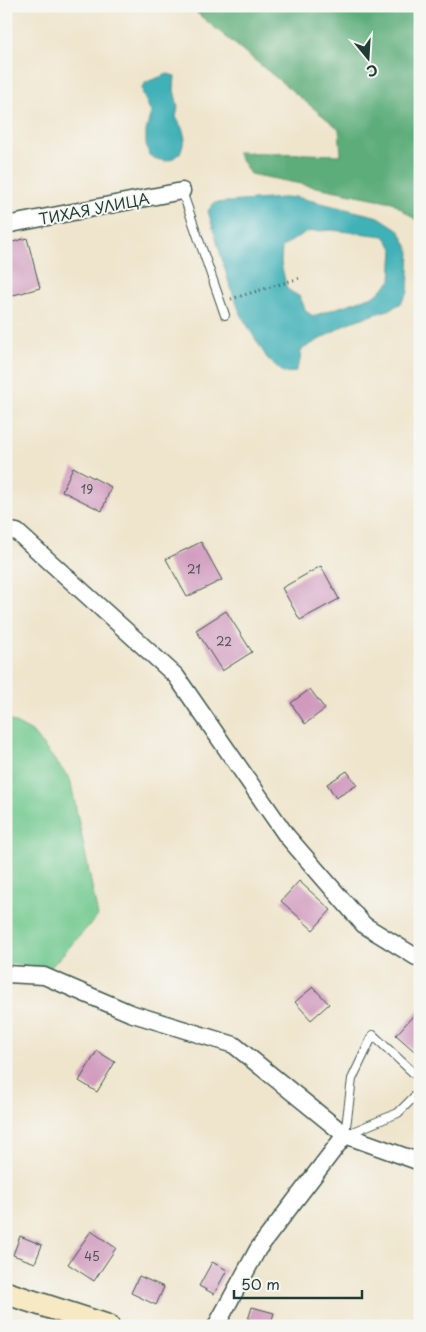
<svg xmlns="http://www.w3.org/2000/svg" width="426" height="1332" font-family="'Playpen Sans',sans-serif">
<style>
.green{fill:#72c98f;stroke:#488362}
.forest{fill:#5dad7a;stroke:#3e7557}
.water{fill:#40b1b7;stroke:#307776;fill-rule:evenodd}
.building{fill:#d09abd}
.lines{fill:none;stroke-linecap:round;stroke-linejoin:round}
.lane-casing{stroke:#3e564b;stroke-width:10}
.street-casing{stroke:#3e564b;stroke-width:19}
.secondary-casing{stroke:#3e564b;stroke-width:25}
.path{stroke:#3e564b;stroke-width:3;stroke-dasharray:1 4;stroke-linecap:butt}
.lane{stroke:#fff;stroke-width:8}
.street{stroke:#fff;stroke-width:16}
.secondary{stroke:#f7e9c3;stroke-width:22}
.labels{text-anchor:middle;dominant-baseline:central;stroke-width:4;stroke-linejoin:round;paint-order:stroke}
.number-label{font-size:12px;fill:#4b5456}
.street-label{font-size:15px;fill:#1f3d34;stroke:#f6f6f2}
</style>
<rect width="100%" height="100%" fill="#f6f6f2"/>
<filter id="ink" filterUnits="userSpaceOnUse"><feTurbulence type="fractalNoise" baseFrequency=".02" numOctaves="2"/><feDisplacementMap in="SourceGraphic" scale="10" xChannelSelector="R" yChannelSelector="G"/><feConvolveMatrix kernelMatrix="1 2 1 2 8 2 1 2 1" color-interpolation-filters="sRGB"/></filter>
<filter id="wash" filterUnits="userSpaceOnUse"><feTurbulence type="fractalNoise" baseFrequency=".0096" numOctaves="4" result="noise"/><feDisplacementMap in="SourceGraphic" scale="20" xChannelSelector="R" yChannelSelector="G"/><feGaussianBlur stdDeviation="1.12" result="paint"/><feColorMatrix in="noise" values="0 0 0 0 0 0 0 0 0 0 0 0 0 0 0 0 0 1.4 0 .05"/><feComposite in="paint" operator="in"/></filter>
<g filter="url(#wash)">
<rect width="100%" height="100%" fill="#efe5cc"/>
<path class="green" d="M6,718L32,732L70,779L98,916L50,968L6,964Z"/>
<path class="forest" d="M192,6H420V223L392,202L250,174L236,152L341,155L339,129L198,14Z"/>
<path class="water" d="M168,74L175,76L174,90L178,107L176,117L183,130L185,139L180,153L172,159L166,161L156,159L149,155L146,144V131L151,112L143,95L142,88L146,82Z
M296,197L379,217L399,230L410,252L408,292L400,304L388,310L350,322L301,350L300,361L295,372L284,373L267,358L241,315L229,283L208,211L214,203ZM331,230L384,236L393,248L391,280L376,295L313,316L306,311L300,297L287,289L281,263L282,247L306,232Z"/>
<g id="blocks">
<path class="building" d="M27,238L40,288L6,297V244Z
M73,467L111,487L102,511L62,491Z
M201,542L222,580L187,597L166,559Z
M321,566L339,599L300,620L282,588Z
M226,611L252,652L222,671L196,630Z
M310,689L325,709L305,724L291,703Z
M347,771L357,785L336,798L327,784Z
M299,881L331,910L313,930L281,901Z
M313,987L329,1004L311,1020L295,1002Z
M420,1008V1056L396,1035Z
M97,1051L115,1062L97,1092L79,1081Z
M91,1231L116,1248L94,1281L68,1264Z
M20,1236L42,1245L35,1263L13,1255Z
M212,1262L227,1270L214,1294L199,1286Z
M139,1276L164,1287L156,1305L131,1293Z
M252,1307L274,1313L270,1326H246Z"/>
</g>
</g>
<g filter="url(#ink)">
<use href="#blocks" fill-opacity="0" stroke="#3e564b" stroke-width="1"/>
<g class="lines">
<defs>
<path id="lane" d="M182,191L225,315
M420,1079L373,1035L352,1079L345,1135L398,1113L420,1091"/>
<path id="street" d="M6,225L182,191
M6,530L17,532L176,676L286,835L364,925L416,957L420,953
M6,974L44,976L130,1013L234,1045L345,1135L420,1162
M216,1326L258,1249L345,1135"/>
<path id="secondary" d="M6,1293L108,1326"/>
</defs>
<use href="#lane" class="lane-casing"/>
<use href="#street" class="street-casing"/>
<use href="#secondary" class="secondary-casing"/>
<path class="path" d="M231,299L300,278"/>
<use href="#lane" class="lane"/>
<use href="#street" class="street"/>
<use href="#secondary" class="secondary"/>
</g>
</g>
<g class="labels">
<g class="number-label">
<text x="87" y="489">19</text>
<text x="194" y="569">21</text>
<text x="224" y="641">22</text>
<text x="92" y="1256">45</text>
</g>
<g class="street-label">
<text transform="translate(94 208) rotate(-11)">ТИХАЯ УЛИЦА</text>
</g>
</g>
<rect width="426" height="1332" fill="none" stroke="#f6f6f2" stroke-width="25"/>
<g transform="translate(368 58) rotate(162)" stroke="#f6f6f2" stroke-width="4" paint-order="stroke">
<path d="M0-4L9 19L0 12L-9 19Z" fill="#1f3d34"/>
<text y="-8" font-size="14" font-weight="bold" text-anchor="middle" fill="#1f3d34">С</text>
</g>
<path d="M234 1290v8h128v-8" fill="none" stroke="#1f3d34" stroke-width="2.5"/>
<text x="241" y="1290" font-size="15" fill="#1f3d34" stroke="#f6f6f2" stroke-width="4" paint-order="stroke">50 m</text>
</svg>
